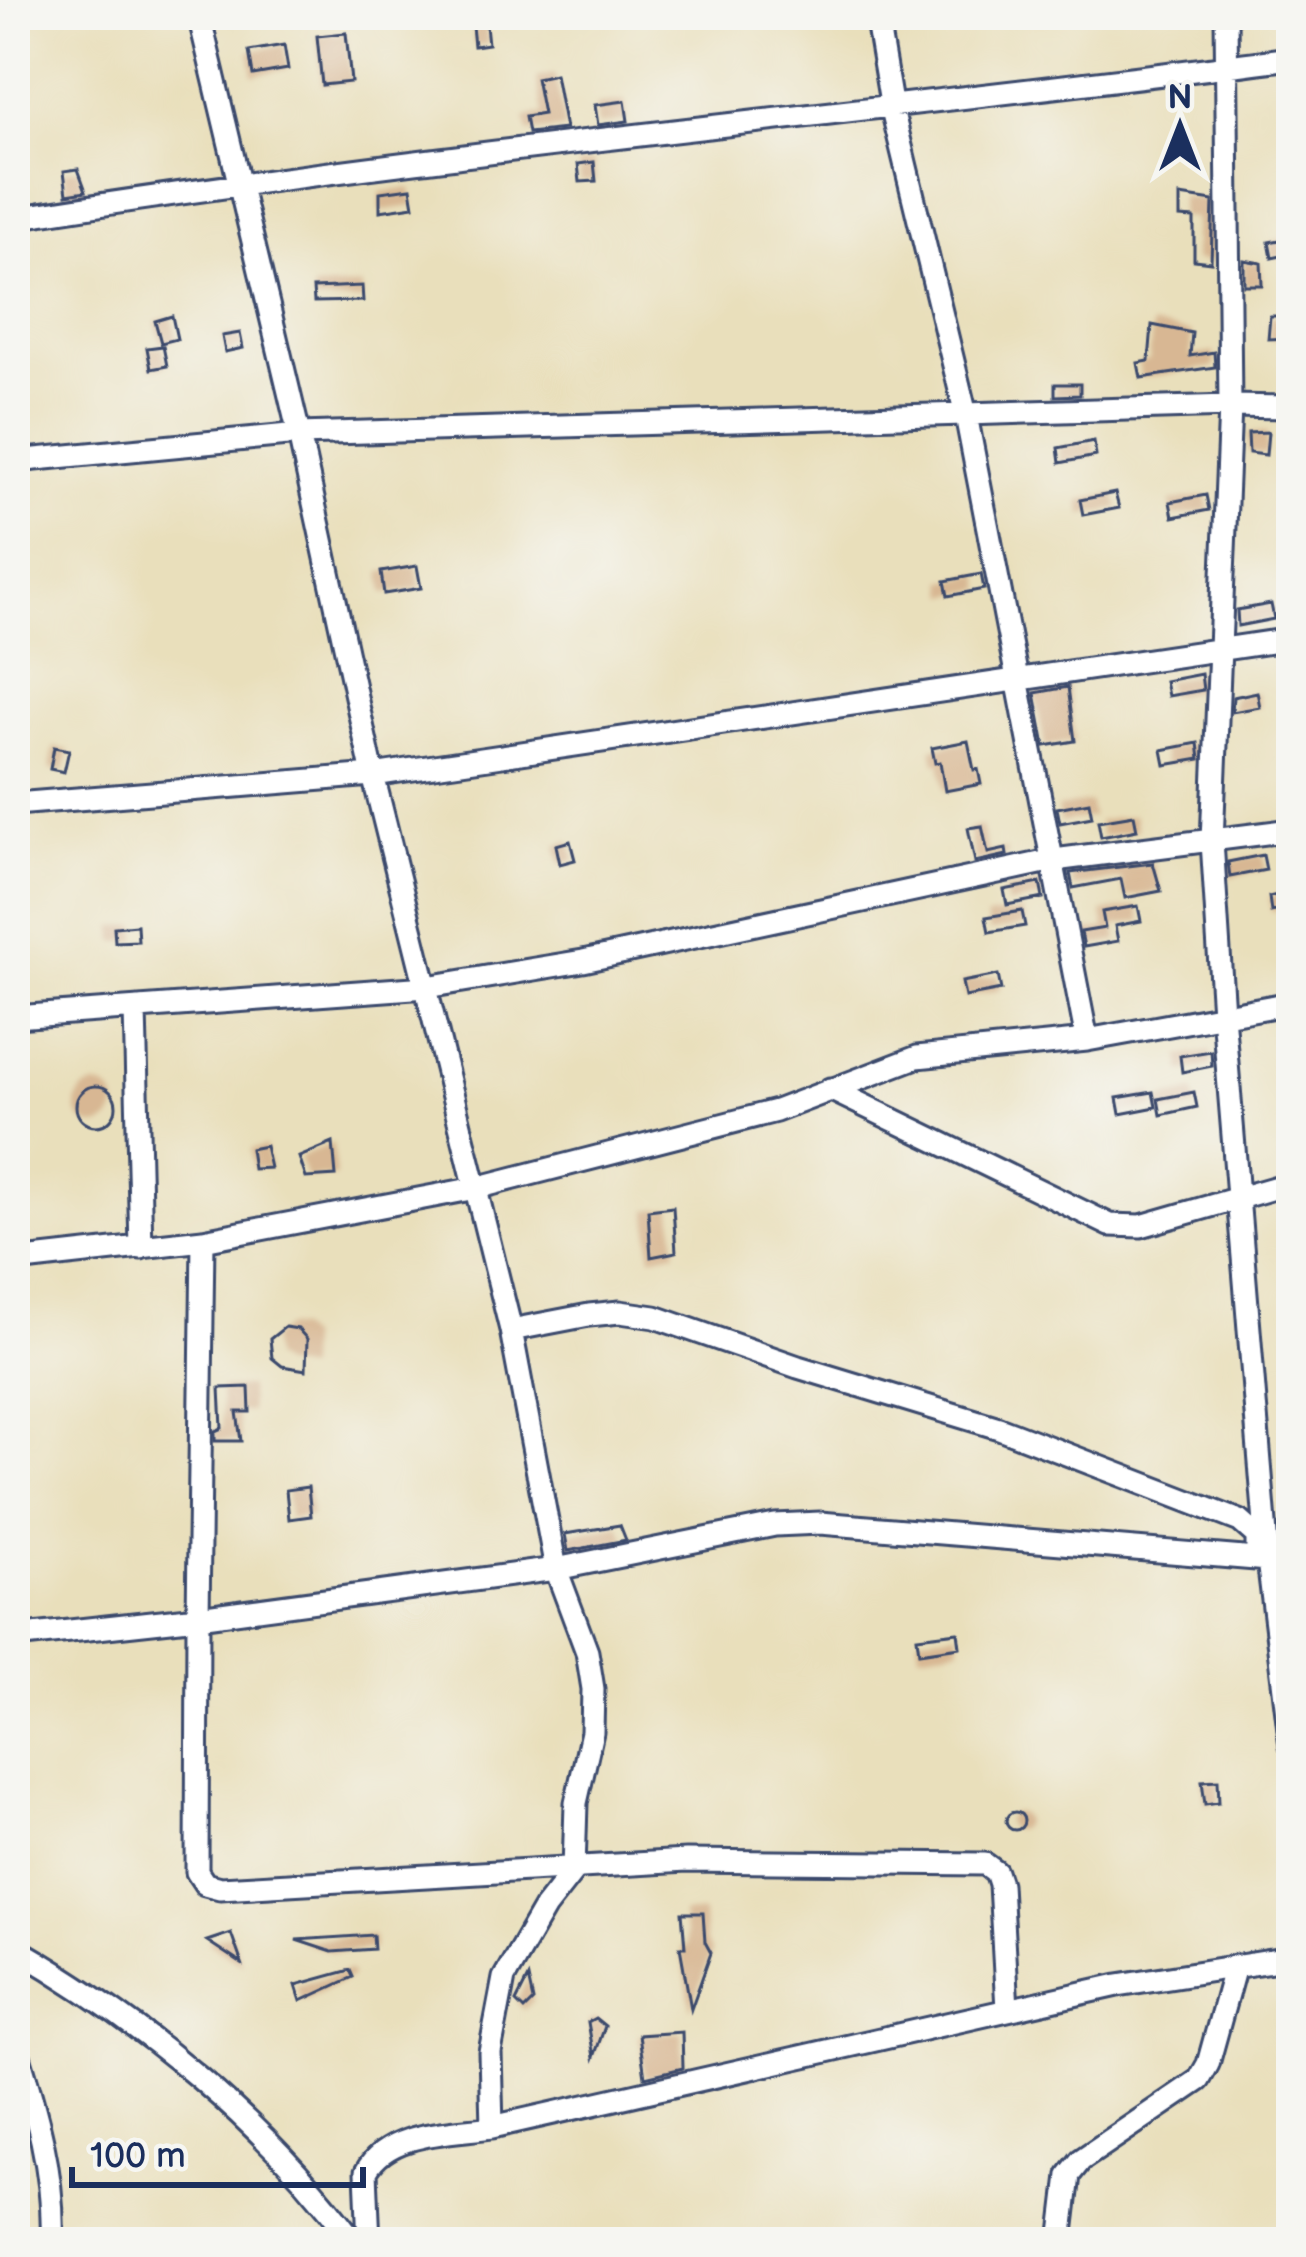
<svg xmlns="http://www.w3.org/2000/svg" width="1306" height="2257" font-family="'Balsamiq Sans',sans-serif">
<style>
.building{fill:#d8b793}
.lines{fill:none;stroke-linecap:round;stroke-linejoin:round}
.street-casing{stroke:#3a496c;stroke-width:27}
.street{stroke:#fff;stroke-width:21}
</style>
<rect width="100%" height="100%" fill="#f6f6f2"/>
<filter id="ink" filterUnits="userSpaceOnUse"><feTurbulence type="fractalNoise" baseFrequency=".00833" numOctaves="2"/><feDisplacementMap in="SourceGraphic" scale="24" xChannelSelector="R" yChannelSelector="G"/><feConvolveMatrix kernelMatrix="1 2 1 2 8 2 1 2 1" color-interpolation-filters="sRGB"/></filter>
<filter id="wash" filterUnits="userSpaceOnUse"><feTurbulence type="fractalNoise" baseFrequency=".004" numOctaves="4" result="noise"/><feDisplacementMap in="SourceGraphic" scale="48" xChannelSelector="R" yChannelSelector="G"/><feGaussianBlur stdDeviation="2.7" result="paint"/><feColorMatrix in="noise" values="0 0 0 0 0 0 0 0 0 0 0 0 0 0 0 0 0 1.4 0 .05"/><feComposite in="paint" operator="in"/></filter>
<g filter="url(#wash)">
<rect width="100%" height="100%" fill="#e9dfbb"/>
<g id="blocks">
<path class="building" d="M486,25L488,44L474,46L472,26Z
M346,33L351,82L322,85L317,36Z
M284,45L288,69L253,75L249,51Z
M555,74L565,129L528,133L525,117L543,114L536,78Z
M625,101L628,121L598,125L595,105Z
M594,162L596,181L580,182L578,164Z
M78,169L86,191L67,194L64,171Z
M411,188L414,206L380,211V192Z
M1180,196L1213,201L1211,262L1194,260V218L1180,217Z
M1291,238V254L1272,258L1269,242Z
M1244,260L1261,263L1262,285H1244Z
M362,286L363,301L314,302L313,288Z
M172,316L177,339L161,343L155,321Z
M1270,316H1291V338L1268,339Z
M1152,325L1192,333L1190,356L1214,352L1215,367L1141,378L1138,363L1149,361Z
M240,333L243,348L225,352L222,336Z
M163,346L167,366L151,369L147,348Z
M1055,384H1080V395L1055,396Z
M1268,432L1266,455L1249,453L1248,433Z
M1094,441L1096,456L1060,463L1058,448Z
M1115,493L1119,508L1083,515L1080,500Z
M1206,495L1209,510L1173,517L1170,502Z
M417,566L421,588L384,594L381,572Z
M981,574L984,589L948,596L945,581Z
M1271,604L1274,619L1238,626L1237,610Z
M1201,674L1203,690L1168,696L1165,681Z
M1068,687L1075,741L1045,746L1035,693Z
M1257,692L1260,707L1232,712L1233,697Z
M968,741L974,770L978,769L981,784L945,791L940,762L935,763L932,748Z
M1198,743L1200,759L1165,765L1162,750Z
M54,747L69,750L64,772L50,769Z
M1089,802L1092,817L1060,823L1057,808Z
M1134,815L1137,830L1101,837L1098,821Z
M982,826L988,853L1006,849L1007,855L975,862L968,828Z
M570,841L575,860L560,864L556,845Z
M1263,855L1266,870L1230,877L1228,862Z
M1153,863L1161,891L1125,898L1121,879L1073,888L1070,873Z
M1040,883L1043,898L1007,905L1004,890Z
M1291,892V908L1271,912L1269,897Z
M1138,906L1141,921L1115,926L1118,941L1084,947L1081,932L1105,928L1102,912Z
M1022,911L1025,926L989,932L986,917Z
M137,925L138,941L115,942L114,927Z
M998,975L1001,990L965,997L962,982Z
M1211,1051L1212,1066L1182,1072L1180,1056Z
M76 1106a20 20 0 1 1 40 0a20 20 0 1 1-40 0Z
M1153,1092L1156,1107L1120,1114L1117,1098Z
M1194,1092L1197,1107L1161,1115L1158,1099Z
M333,1143L336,1176L306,1178L299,1157Z
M265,1146L270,1168L253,1169L250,1149Z
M673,1207L676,1252L651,1257L648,1210Z
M285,1327L298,1329L307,1339L306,1370L282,1366L272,1358L270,1339Z
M249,1387L250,1412H237L241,1441H215V1431L222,1428L220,1388Z
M308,1487L311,1516L289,1519L286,1490Z
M620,1525L626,1540L568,1551L565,1534Z
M958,1632L960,1647L919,1653L917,1637Z
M1218,1780L1219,1802L1205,1804L1202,1781Z
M1006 1821a9 9 0 1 1 18 0a9 9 0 1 1-18 0Z
M682,1913H703L705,1942L711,1953L691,2009L680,1947H685Z
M231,1933L242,1964L207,1941Z
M373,1935L374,1949L332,1952L296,1940Z
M350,1970L353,1977L301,2001L296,1985Z
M528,1978L533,2001L524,2010L516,2002Z
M595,2018L605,2026L594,2057L588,2022Z
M682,2032L683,2068L645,2077L639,2035Z"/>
</g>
</g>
<g filter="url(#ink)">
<use href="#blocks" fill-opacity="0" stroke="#3a496c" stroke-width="3"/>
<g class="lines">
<defs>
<path id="street" d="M199,15L299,434L373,775L511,1330L556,1569L587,1652L593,1689L592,1732L576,1803L574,1870L545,1907L504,1978L490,2052L492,2127
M876,15L892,109L966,415L1087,1040L1291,1003
M1226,15L1230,406L1212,841L1223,1014L1268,1560L1291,1746
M15,218C438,151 866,113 1291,58
M15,461L299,434L1230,406L1291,407
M15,804L373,775L1291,639
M135,1010L141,1248
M15,1017L427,987L583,961L1054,860L1291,830
M830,1089L1110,1225L1141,1226L1291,1183
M203,1240L198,1617L556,1569L775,1525L820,1523L1268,1560
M15,1261L203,1240L476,1188L776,1111L917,1057L1087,1040
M511,1330L589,1315L620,1312L655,1317L798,1367L999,1428L1240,1521L1257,1536V1557
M15,1637L198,1617L197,1872L205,1884L220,1888L686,1861L985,1864L996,1872L1000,1884L1007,2009
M15,1948C144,2023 265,2122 354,2242
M15,2043C35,2108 55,2173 52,2242
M369,2242L366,2172C387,2131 452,2133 492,2127L1118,1985L1291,1958
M1061,2242L1069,2175L1081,2160L1199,2080L1208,2064L1235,1966"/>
</defs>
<use href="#street" class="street-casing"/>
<use href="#street" class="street"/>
</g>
</g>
<rect width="1306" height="2257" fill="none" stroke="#f6f6f2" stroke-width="60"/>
<g transform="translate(1180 126)" stroke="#f6f6f2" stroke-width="9" paint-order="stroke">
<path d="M0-9L21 45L0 30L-21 45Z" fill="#1b2f5e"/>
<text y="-18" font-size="33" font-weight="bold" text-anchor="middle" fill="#1b2f5e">N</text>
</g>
<path d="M72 2167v18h291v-18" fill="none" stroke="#1b2f5e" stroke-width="6"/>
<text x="90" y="2167" font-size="36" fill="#1b2f5e" stroke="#f6f6f2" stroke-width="9" paint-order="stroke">100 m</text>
</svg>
